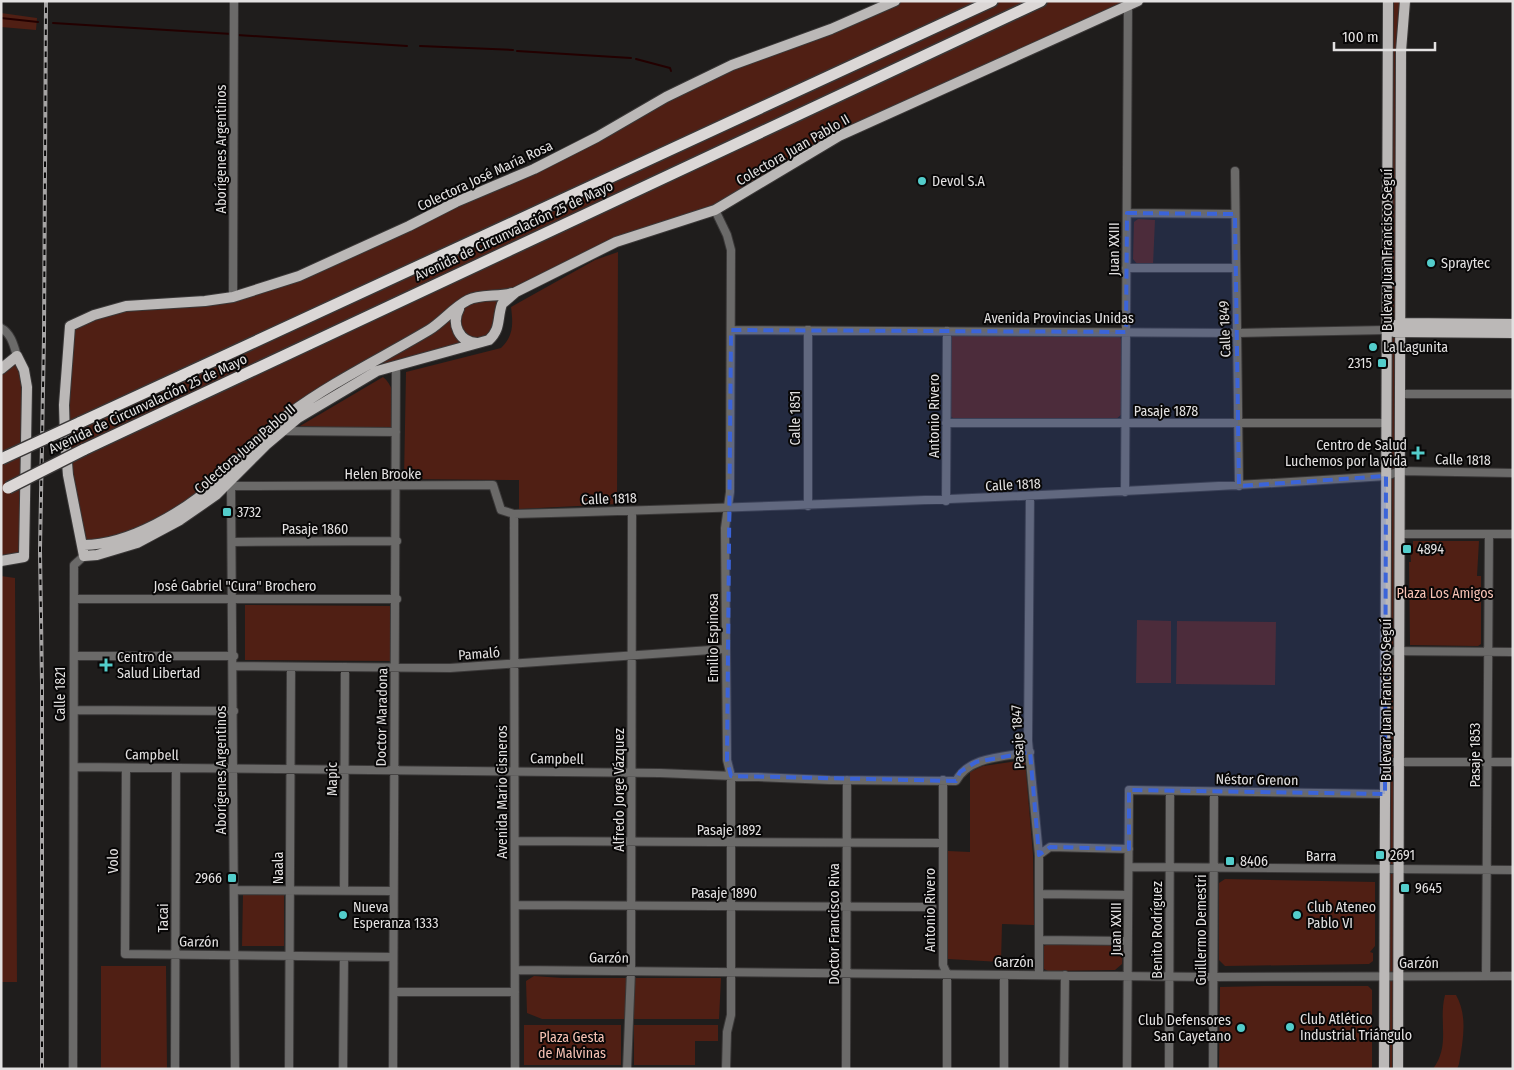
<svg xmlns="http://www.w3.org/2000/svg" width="1514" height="1070" font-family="'Fira Sans Condensed',sans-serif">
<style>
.green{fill:#501f14}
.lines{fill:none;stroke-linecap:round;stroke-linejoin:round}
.stream{stroke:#230000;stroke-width:2}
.minor-casing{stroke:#3a3838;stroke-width:10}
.major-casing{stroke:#3a3838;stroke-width:12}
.highway-casing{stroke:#3a3838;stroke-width:14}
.minor{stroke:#6b6a69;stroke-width:8}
.major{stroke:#bbb8b7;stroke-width:10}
.highway{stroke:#dbd7d6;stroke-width:11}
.rail-casing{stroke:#a6a4a4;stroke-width:4}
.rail{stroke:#080707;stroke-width:2;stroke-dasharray:5.5;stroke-linecap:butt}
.highway-bridge-casing{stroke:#3a3838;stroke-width:14;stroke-linecap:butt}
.highway-bridge{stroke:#dbd7d6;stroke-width:11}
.marked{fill:#3b64d9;fill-opacity:0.2;stroke:#3b64d9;stroke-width:4;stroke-dasharray:10 6;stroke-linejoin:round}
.poi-dot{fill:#53cdcb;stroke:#080707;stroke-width:2}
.labels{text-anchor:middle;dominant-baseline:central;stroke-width:4;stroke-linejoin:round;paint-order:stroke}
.street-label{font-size:14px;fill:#e3e1e1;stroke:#080707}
.poi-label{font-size:14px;fill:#e3e1e1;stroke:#080707;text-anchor:start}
.park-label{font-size:14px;fill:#f8c3b5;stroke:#080707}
</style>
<rect width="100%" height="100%" fill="#1f1d1c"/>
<path class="green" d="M895,1H1138L839,136L715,210L616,242L507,298L496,334L377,371L317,406L180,520L84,556L68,475L70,326L94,315L256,291L500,183L666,97Z
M1388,1H1405L1398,1069H1384Z
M1,13L37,18L36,30L1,27Z
M1138,219L1155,220L1153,265H1138L1133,259L1134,222Z
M618,252L617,504L519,509V480L404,479L406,372L501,348C514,336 513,323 511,307L595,260Z
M952,335H1119L1123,344L1122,414L1115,420L953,418L949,415L950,338Z
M17,356L24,370V557L1,561V369Z
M383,377C398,389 393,409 393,426L390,430L300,426Z
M1413,541H1479L1477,576H1481V644L1478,646L1410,645L1409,562H1411L1410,546L1413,545Z
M1,576L15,578L17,982H1Z
M245,605L391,606V661L245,660Z
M1137,620L1171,621V683H1136Z
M1177,621L1276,622L1275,685L1176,684Z
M1025,760L1033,855L1034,925L1002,924L1001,962L948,959V851L970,852V772L983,766Z
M1225,879L1375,882V946L1370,952L1373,953V961L1369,964L1225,966L1219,960V883Z
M243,895H284V946H242Z
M1048,944H1119L1123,947L1122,964L1115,970L1048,971L1044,969V946Z
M101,966H166L167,1069H101Z
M534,976L562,978H721L719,1019H542L527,1013L526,981Z
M1263,986H1368L1372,990V1069H1219L1220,987Z
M1445,995H1456C1468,1016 1463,1041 1459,1064L1457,1069H1433C1451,1044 1438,1022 1445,995Z
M524,1025H621V1065H524Z
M634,1025H718V1041H695V1065H634Z"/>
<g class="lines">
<path class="stream" d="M1,18L38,22
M53,23L232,34
M237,35L407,46
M420,46L513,50
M517,51L631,58
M636,59L670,68L671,71"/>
<defs>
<path id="minor" d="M1235,171L1239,486
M715,210L727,235L731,250L730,492L725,528L727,760L731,776V1015L727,1032L726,1069
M1127,213L1235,214
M1126,268H1236
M233,297L234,1
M1,328C11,333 14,346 17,356
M731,330L1238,333L1386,330
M808,330V506
M1400,394H1513
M946,423H1386
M281,431L396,432
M231,484L235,1069
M233,486L493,485L501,510L514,514C805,506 1096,495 1386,476L1400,471L1513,473
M1125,492L1128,6
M1030,496L1028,741L1039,855V975
M946,501L947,331
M514,514L515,1069
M1400,534H1513
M233,542L397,541
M74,599H397
M1385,651L1513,652
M74,656H234
M234,666L450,668L725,649
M74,710L234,711
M1385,762H1513
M74,767L660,773L830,780L956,781C969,756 1005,757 1030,752
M126,768L125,954L393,957
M943,780V965L947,974V1069
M515,841L943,843
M1039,855L1050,847L1129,849
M1129,867L1513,870
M234,890L393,891
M344,890L345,667
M1039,894L1128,895
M515,905L932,907
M1039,940L1128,941
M515,970L1213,977L1513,976
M1486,976L1489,534
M394,992H515
M73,1069L74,565L84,556
M175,1069L176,768
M289,1069L291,667
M343,1069L344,957
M393,1069L396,366
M627,1069L631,971L632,511
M846,1069L847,780
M1004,1069V975
M1064,1069L1065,975
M1127,1069L1129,790L1385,794
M1169,1069L1170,791
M1213,1069L1214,792"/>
<path id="major" d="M895,1L831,29L732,65L666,97L597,137L534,169L456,202L409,226L299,276L233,297L205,301L126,306L94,315L70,326L64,405L65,438L68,475L84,556L97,555L137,543L180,520L216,495L266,445L298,418L377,371L489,340C501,329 497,319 502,304L516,292L616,242L715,210L839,136L1138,1
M459,309C451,324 459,342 477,343
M1396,325L1400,323L1513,324
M1394,332L1513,333
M1,369L17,356L24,370L27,387L24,557L1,561
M82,545C127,546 187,511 220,479C243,457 263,434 289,414C332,382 382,358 429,330C442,322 454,307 468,300C480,294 499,297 512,293
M1384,1069L1388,1
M1398,1069L1401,51L1405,1"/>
<path id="highway" d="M79,423L992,1
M83,450L1041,1"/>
</defs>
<use href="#minor" class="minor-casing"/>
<use href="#major" class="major-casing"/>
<use href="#highway" class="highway-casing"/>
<use href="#minor" class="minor"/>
<use href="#major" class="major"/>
<use href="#highway" class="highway"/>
<defs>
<path id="rail" d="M42,1069V684L40,550L44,336L46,1"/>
</defs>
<use href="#rail" class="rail-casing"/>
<use href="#rail" class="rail"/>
<defs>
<path id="highway-bridge" d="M1,459L79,423
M8,488L83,450"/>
</defs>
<use href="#highway-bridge" class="highway-bridge-casing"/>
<use href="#highway-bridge" class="highway-bridge"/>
</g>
<path class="marked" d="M1127,213L1235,214L1239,486L1386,476L1385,794L1129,790V849L1050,847L1039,855L1030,752L976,762L960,772L956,781L731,776L727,760L731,330L1126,332Z"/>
<g class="poi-dot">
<circle cx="922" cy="181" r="5"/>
<circle cx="1431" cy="263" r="5"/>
<circle cx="1373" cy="347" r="5"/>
<rect x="1377" y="358" width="10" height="10" rx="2.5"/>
<path d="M1415.5 445.5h5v5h5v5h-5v5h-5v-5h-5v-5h5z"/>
<rect x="222" y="507" width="10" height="10" rx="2.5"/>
<rect x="1402" y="544" width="10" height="10" rx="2.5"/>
<path d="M103.5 657.5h5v5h5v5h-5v5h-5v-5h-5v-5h5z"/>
<rect x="1375" y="850" width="10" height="10" rx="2.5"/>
<rect x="1225" y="856" width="10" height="10" rx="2.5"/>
<rect x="227" y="873" width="10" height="10" rx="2.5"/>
<rect x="1400" y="883" width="10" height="10" rx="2.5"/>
<circle cx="343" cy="915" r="5"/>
<circle cx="1297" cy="915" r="5"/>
<circle cx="1290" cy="1027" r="5"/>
<circle cx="1241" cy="1028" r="5"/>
</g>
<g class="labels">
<g class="street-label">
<text transform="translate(221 149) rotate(-90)">Aborígenes Argentinos</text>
<text transform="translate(793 150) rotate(-30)">Colectora Juan Pablo II</text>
<text transform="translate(485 176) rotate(-25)">Colectora José María Rosa</text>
<text transform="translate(514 231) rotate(-25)">Avenida de Circunvalación 25 de Mayo</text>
<text transform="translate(1114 249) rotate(-90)">Juan XXIII</text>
<text transform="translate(1387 250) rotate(-90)">Bulevar Juan Francisco Seguí</text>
<text x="1059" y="318">Avenida Provincias Unidas</text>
<text transform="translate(1225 329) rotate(-92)">Calle 1849</text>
<text transform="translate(148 404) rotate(-25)">Avenida de Circunvalación 25 de Mayo</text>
<text x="1166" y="411">Pasaje 1878</text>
<text transform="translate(934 416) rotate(-90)">Antonio Rivero</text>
<text transform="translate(795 418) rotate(-90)">Calle 1851</text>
<text transform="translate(245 449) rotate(-41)">Colectora Juan Pablo II</text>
<text transform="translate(1463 460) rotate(1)">Calle 1818</text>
<text x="383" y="474">Helen Brooke</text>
<text transform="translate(1013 485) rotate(-3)">Calle 1818</text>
<text transform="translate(609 499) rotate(-2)">Calle 1818</text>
<text x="315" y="529">Pasaje 1860</text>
<text x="235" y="586">José Gabriel "Cura" Brochero</text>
<text transform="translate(713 638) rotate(-90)">Emilio Espinosa</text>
<text transform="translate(479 654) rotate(-4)">Pamaló</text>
<text transform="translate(60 694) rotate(-90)">Calle 1821</text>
<text transform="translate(1386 700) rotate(-90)">Bulevar Juan Francisco Seguí</text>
<text transform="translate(382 717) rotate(-89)">Doctor Maradona</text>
<text transform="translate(1018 737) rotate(-93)">Pasaje 1847</text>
<text transform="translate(152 755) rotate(1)">Campbell</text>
<text transform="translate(1475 755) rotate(-90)">Pasaje 1853</text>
<text transform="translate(557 759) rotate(1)">Campbell</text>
<text transform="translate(221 770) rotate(-90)">Aborígenes Argentinos</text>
<text transform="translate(332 779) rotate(-90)">Mapic</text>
<text transform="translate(1257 780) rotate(1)">Néstor Grenon</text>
<text transform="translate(619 790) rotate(-90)">Alfredo Jorge Vázquez</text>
<text transform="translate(502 792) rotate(-90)">Avenida Mario Cisneros</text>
<text x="729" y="830">Pasaje 1892</text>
<text x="1321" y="856">Barra</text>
<text transform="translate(113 861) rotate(-90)">Volo</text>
<text transform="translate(278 868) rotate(-90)">Naala</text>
<text x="724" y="893">Pasaje 1890</text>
<text transform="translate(930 910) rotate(-90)">Antonio Rivero</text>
<text transform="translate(163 918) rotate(-90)">Tacai</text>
<text transform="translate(834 924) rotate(-90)">Doctor Francisco Riva</text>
<text transform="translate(1116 929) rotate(-90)">Juan XXIII</text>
<text transform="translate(1157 930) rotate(-90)">Benito Rodríguez</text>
<text transform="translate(1201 930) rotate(-90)">Guillermo Demestri</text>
<text transform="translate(199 942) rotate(1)">Garzón</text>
<text transform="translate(609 958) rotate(1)">Garzón</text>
<text x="1014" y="962">Garzón</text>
<text x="1419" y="963">Garzón</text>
</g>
<g class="poi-label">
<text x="932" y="181">Devol S.A</text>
<text x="1441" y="263">Spraytec</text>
<text x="1383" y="347">La Lagunita</text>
<text x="1372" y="363" text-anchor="end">2315</text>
<text x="1407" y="445" text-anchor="end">Centro de Salud<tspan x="1407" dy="16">Luchemos por la vida</tspan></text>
<text x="237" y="512">3732</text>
<text x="1417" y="549">4894</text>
<text x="117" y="657">Centro de<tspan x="117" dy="16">Salud Libertad</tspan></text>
<text x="1390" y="855">2691</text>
<text x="1240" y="861">8406</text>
<text x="222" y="878" text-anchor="end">2966</text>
<text x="1415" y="888">9645</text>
<text x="353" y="907">Nueva<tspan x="353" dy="16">Esperanza 1333</tspan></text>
<text x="1307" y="907">Club Ateneo<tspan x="1307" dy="16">Pablo VI</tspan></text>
<text x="1300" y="1019">Club Atlético<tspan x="1300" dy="16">Industrial Triángulo</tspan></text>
<text x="1231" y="1020" text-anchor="end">Club Defensores<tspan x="1231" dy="16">San Cayetano</tspan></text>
</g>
<g class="park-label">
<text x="1445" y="593">Plaza Los Amigos</text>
<text x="572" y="1037">Plaza Gesta<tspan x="572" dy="16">de Malvinas</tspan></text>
</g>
</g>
<rect width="1514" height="1070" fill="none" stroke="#e3e1e1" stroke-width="5"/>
<path d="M1334 42v8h101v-8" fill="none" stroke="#e3e1e1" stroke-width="2.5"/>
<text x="1342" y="42" font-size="15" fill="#e3e1e1" stroke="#080707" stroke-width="4" paint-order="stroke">100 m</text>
</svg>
